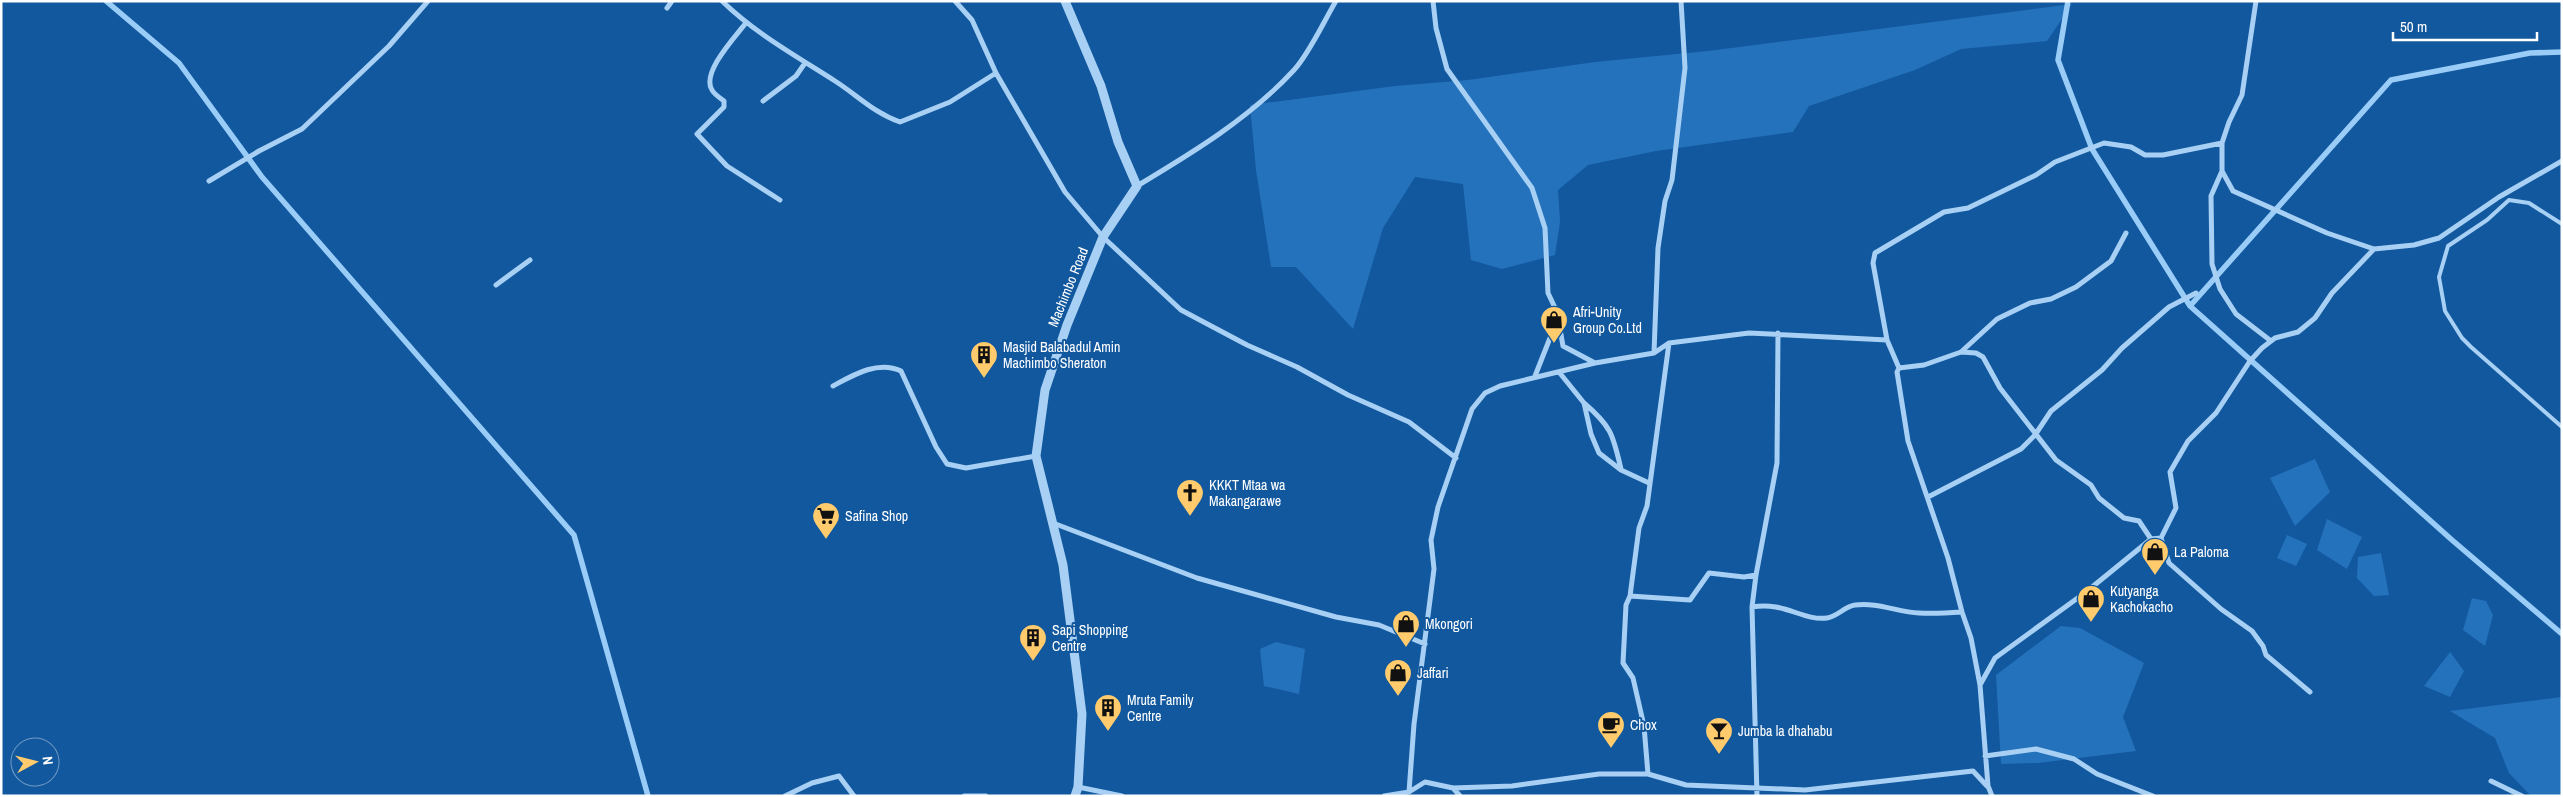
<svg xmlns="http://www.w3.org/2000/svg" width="2563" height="797" font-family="'Archivo Narrow',sans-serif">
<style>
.green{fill:#2572bc}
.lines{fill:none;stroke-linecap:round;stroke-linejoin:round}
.stream{stroke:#9accf8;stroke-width:5.5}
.service{stroke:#a8d0f4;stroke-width:4}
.minor{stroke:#a8d0f4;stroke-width:5}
.tertiary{stroke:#a8d0f4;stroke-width:9}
.labels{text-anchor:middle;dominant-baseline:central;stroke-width:4;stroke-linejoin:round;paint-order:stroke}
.street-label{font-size:14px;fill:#fff;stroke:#12589e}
.poi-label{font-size:14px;fill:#fff;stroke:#12589e;text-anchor:start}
</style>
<rect width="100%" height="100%" fill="#12589e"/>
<path class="green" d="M2072,4L2047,41L1961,49L1915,70L1809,106L1793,132L1656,151L1588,165L1558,190L1560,222L1555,255L1502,269L1471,260L1463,184L1415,177L1383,228L1353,329L1296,267H1271L1256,170L1250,105L1395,86L1468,80L1595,62L1708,51Z
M2315,459L2330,492L2295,526L2270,478Z
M2327,519L2362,537L2347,569L2317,550Z
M2287,535L2307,544L2296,566L2277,558Z
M2381,553L2389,595L2374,596L2357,578L2358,557Z
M2472,598L2486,601L2493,615L2485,646L2463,630Z
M2061,626L2080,628L2144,663L2123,717L2136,751L2038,763L2001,764L1996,675Z
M1276,642L1305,649L1299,694L1264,686L1260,649Z
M2450,652L2464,671L2450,697L2424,686Z
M2562,697V796H2531L2509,773L2495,738L2450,711Z"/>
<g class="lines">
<path class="stream" d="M106,1L179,63L262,177L574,535L648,796
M2068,1L2058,60L2092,149L2190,306L2452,540L2562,634
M2190,306L2391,80L2530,53L2562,52"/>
<path class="service" d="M2562,224L2529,203L2509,200L2487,220L2448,246L2439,277L2445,311L2462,338L2471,347L2562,427"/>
<path class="minor" d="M722,1C756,34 796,56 835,81C857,95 874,113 900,122L950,102L996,73
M955,1L972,20L996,73L1065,192L1103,237L1181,310L1247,345L1297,367L1348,395L1409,422L1456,458
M1433,1L1436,28L1447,69L1532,188L1545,228L1548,293L1557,312L1563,346L1595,363
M2256,1L2242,95L2229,122L2222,143V171L2233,191L2327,233L2374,249L2414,245L2439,238L2499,197L2562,161
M667,8L672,1
M745,24C735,37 701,73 712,90C714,94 720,98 724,101V107L697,134L727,166L780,200
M763,101L796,76L805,63
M2222,171L2211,196L2212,264L2220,289L2236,314L2271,341
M209,181L259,151L302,129L389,46L428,1
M1137,186C1192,153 1250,118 1294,70C1309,54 1324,21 1336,1
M496,285L530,260
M1887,340L1873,263L1875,253L1944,212L1968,208L2036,175L2055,162L2104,143L2131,147L2145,155H2163L2222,143
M1961,352L1997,319L2030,303L2051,299L2076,287L2111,261L2126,233
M1654,353L1658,248L1665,201L1672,180L1685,68L1681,1
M1899,368L1924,365L1961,352L1976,353L1983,357L2000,388L2056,460L2091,485L2099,498L2124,518L2139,521L2151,539L2161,538L2169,563L2221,609L2252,631L2263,646L2266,655L2310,692
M1559,372L1584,403L1591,434L1599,453L1621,470L1649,483
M1535,376L1552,333L1556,315
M833,386C853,375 878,360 901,371L936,447L947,464L966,468L1036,456
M1584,403C1612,427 1613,435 1621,469
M1928,497L2021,449L2035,435L2051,411L2102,370L2122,348L2169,307L2196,293
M1053,523L1197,578L1336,617L1379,625L1425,644
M2161,538L2176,508L2170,472L2188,441L2216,413L2250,361L2262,348L2275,338L2298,332L2315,318L2332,293L2374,249
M1630,596L1690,600L1709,573L1744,577L1756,575
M1752,607C1784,601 1802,621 1827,618C1837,617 1845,606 1855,605C1877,602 1898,612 1919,613C1933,614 1948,613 1962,612
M1980,685L1995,658L2086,592L2151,539
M1985,756L2036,749L2074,759L2097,774L2153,796
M1648,774L1644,726L1633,678L1623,663L1626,605L1630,596L1639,528L1647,506L1669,343
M2491,781L2522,796
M1078,787L1122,796
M1453,788L1460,796
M1409,792L1414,724L1434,569L1431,540L1438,507L1472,409L1485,393L1500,386L1595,363L1654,353L1669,343L1749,333L1887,340L1899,368L1897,372L1908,441L1948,558L1962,612L1971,638L1980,685L1988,786L1992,796
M785,796L812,783L839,776L854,796
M964,796H986
M1384,796L1409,792L1425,782L1453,788L1512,786L1599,774H1648L1686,785L1805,790L1973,771L1987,786
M1757,796L1752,607L1756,575L1777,463L1778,333"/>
<path class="tertiary" d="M1065,1L1101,86L1118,142L1137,186L1103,237L1067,325L1045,390L1036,456L1063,565L1082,714L1078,787L1075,796"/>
</g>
<defs>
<symbol id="shop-pin" viewBox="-11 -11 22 30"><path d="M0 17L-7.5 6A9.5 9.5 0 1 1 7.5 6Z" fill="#ffcb6c" stroke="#12589e"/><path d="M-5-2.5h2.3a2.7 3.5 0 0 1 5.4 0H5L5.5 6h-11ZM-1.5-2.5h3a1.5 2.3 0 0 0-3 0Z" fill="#111"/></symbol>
<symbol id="building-pin" viewBox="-11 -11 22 30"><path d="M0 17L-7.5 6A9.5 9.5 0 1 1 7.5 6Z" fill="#ffcb6c" stroke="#12589e"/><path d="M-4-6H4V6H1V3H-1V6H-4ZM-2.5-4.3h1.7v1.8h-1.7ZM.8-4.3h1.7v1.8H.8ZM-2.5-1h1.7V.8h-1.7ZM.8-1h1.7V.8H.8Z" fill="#111"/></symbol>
<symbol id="church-pin" viewBox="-11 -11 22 30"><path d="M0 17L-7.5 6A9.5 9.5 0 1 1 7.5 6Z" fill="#ffcb6c" stroke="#12589e"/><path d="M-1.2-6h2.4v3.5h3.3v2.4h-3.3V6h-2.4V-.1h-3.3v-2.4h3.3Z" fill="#111"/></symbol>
<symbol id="supermarket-pin" viewBox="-11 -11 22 30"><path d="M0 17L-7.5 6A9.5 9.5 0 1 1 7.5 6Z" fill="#ffcb6c" stroke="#12589e"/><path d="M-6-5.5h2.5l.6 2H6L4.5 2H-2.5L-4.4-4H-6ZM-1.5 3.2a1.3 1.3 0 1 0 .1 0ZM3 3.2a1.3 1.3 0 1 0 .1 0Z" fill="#111"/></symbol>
<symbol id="cafe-pin" viewBox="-11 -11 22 30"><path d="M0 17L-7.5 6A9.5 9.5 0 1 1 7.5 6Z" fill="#ffcb6c" stroke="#12589e"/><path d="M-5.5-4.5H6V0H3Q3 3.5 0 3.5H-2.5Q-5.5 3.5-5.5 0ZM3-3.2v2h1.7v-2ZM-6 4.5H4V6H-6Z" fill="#111"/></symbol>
<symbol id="bar-pin" viewBox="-11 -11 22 30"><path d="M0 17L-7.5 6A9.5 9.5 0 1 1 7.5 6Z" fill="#ffcb6c" stroke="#12589e"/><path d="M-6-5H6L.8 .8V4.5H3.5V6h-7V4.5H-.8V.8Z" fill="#111"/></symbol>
</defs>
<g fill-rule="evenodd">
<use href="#shop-pin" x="1538" y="304" width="32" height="43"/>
<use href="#building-pin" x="968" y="339" width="32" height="43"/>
<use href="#church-pin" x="1174" y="477" width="32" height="43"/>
<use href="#supermarket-pin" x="810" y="500" width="32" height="43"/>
<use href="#shop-pin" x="2139" y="536" width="32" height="43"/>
<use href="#shop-pin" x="2075" y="583" width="32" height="43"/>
<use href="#shop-pin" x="1390" y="608" width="32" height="43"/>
<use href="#building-pin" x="1017" y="622" width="32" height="43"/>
<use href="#shop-pin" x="1382" y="657" width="32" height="43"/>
<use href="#building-pin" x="1092" y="692" width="32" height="43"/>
<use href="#cafe-pin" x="1595" y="709" width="32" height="43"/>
<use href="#bar-pin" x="1703" y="715" width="32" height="43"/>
</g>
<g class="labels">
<g class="street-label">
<text transform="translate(1068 287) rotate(-68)">Machimbo Road</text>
</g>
<g class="poi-label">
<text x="1573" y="312">Afri-Unity<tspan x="1573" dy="16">Group Co.Ltd</tspan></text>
<text x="1003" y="347">Masjid Balabadul Amin<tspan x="1003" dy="16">Machimbo Sheraton</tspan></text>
<text x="1209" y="485">KKKT Mtaa wa<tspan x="1209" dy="16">Makangarawe</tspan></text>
<text x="845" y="516">Safina Shop</text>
<text x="2174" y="552">La Paloma</text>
<text x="2110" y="591">Kutyanga<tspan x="2110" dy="16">Kachokacho</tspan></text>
<text x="1425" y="624">Mkongori</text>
<text x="1052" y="630">Sapi Shopping<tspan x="1052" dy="16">Centre</tspan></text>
<text x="1417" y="673">Jaffari</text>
<text x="1127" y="700">Mruta Family<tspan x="1127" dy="16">Centre</tspan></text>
<text x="1630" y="725">Chox</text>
<text x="1738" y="731">Jumba la dhahabu</text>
</g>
</g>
<rect width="2563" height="797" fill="none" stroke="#ffffff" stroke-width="5"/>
<g transform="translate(35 762) rotate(83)"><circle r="24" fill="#12589e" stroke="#719bc5"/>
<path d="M0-4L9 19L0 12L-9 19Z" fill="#ffcb6c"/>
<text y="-8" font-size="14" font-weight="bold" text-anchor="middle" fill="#ffffff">N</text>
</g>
<path d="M2393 32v8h144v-8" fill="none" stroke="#ffffff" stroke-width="2.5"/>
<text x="2400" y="32" font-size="15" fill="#ffffff" stroke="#12589e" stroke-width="4" paint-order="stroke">50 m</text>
</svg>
